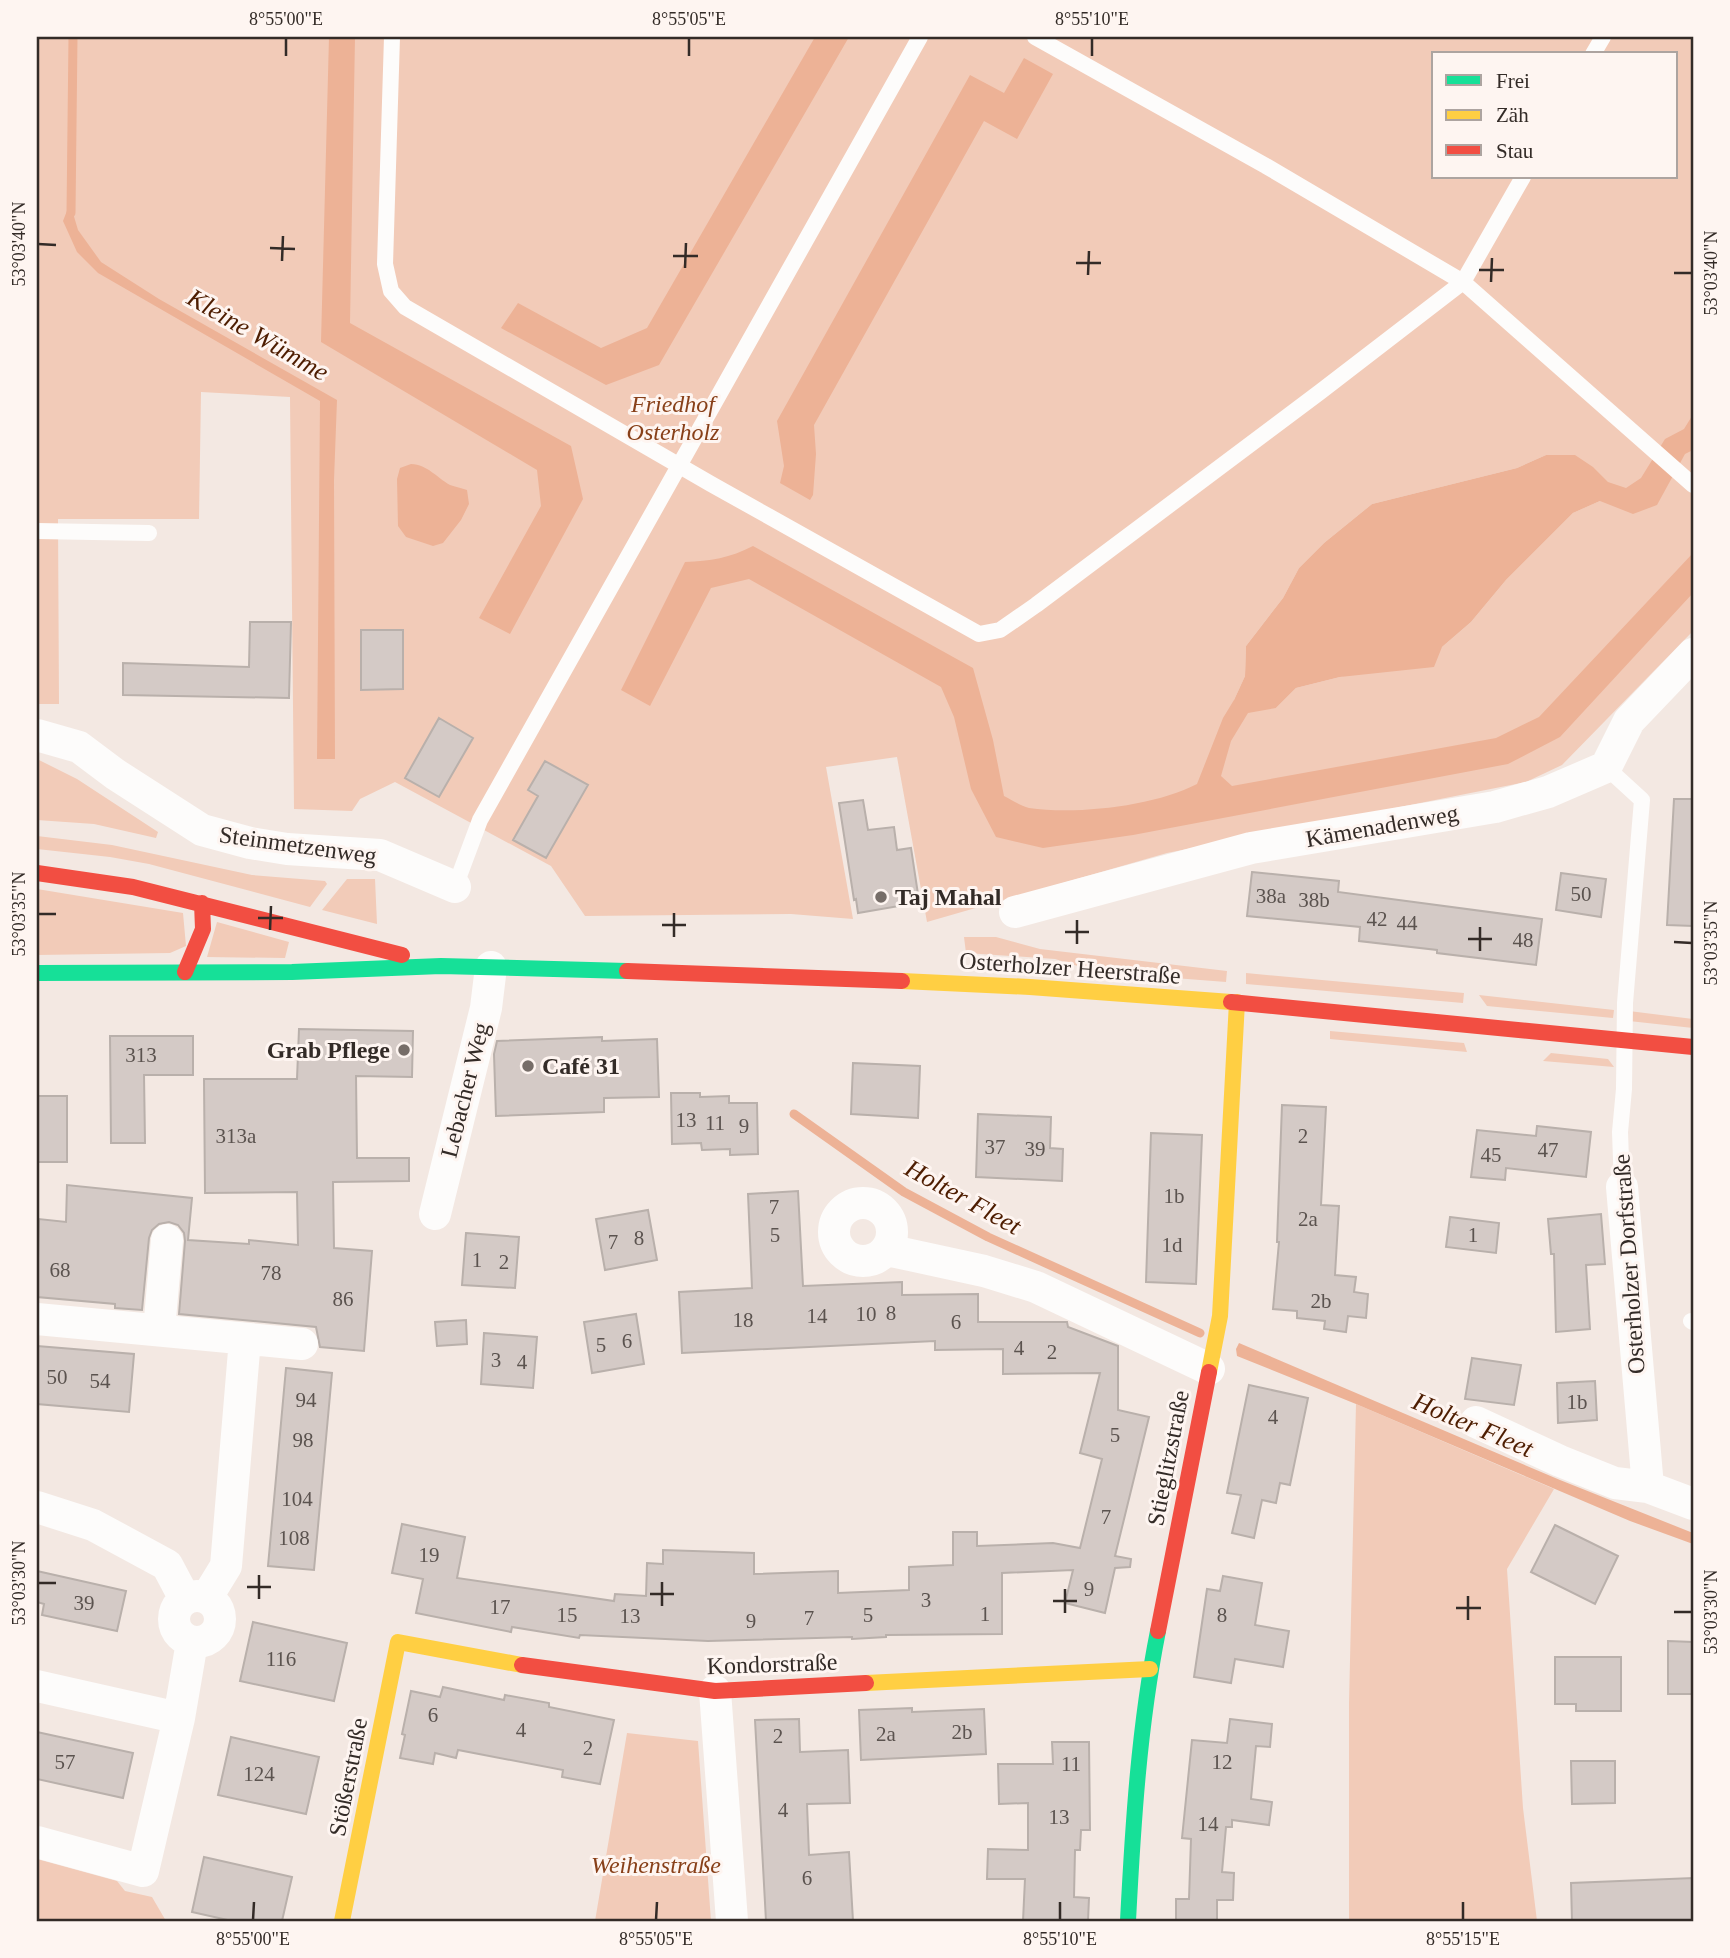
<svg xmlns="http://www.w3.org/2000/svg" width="1730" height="1958" font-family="'Times New Roman',serif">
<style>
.green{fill:#f2cbb8;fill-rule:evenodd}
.water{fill:#edb296}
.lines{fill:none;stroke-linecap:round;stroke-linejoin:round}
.stream{stroke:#edb296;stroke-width:9}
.building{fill:#d4cac6;stroke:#b9b0ab;stroke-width:2}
.lane{stroke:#fdfcfb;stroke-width:16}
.street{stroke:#fdfcfb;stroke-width:32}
.fast{stroke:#16e098;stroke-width:16}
.slow{stroke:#ffcf43;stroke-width:16}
.jam{stroke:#f24e42;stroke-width:16}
.ticks{fill:none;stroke:#332b27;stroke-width:2.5}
.poi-dot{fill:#766d68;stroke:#fef5f1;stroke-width:2.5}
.labels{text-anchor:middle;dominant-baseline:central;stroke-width:6;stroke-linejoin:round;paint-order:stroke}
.number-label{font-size:21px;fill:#5b534f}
.park-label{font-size:24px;font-style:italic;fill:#884019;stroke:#fef5f1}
.street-label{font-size:24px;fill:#332b27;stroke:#fef5f1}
.poi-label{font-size:24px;font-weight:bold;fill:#332b27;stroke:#fef5f1;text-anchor:start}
.water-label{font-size:26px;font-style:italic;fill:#4e1d01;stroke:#fef5f1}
.neatline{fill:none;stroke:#332b27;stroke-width:2.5}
.ticks-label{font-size:18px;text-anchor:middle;fill:#332b27}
</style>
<rect width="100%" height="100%" fill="#f3e8e2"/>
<path class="green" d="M37,37H1693V631L1562,765L1526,782L1167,853L927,922L897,757L826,767L853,919L791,914L585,916L551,866L395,782L360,799L352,811L294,809L290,397L201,392L199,519H58L59,704H37ZM1434,54H1676V177H1434ZM1546,455L1600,501L1573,513L1506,580L1471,622L1442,647L1340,677L1296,688L1276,708L1234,700L1245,676L1246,646L1283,598L1299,568L1324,543L1372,504L1517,468Z
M37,759L77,779L158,832L156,838L94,824L37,820Z
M37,836L112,845L252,875L325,881L327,884L310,907L149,864L110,857L37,849Z
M347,879H375L377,924L322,910Z
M37,889L183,913L186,946L170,953L37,955Z
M217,922L289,942L285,958L207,957Z
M964,937H996L1040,949L1227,971L1226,982L1097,972L1055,959L966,953Z
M1246,973L1464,993L1463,1003L1246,984Z
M1479,995L1614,1010L1613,1018L1487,1006Z
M1629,1011L1693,1019V1028L1629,1021Z
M1330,1031L1464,1043L1467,1052L1330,1039Z
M1551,1053L1608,1059L1614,1067L1543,1061Z
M1356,1404L1554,1489L1507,1569L1523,1808L1537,1921H1349V1703Z
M627,1733L698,1741L711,1921H595Z
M37,1859L117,1881L125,1891L152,1897L166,1921H37Z"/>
<path class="water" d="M329,37H355L350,323L571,446L583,499L510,634L479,618L541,506L537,470L321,342Z
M815,37H849L659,365L606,385L501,328L518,303L601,348L647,328Z
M1024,58L1053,74L1017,139L984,121L814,425L816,454L813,495L810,500L780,483L784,466L777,421L970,75L1004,93Z
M70,203L78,230L101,262L159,299L337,400L334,480L335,759H317L320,401L98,273L77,252L63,221Z
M1693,407V450L1685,454L1657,505L1633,514L1600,501L1573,513L1506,580L1471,622L1442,647L1434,667L1340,677L1296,688L1276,708L1248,713L1231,741L1221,776L1232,786L1496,738L1539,717L1693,553V593L1560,737L1508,764L1133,835L1043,848L996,837L971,789L954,717L941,687L749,579L711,588L650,706L621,690L685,562C710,561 730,558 753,546L973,668L993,740L1004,796C1012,800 1021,806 1029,808C1077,815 1155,806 1197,784L1223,718L1234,700L1245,676L1246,646L1283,598L1299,568L1324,543L1372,504L1517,468L1546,455H1575L1593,467L1608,482L1626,488L1641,478L1665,439L1684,429L1692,416Z
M411,464C428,465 436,477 450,485C455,487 462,488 467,490L469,504L461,520L443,543L433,546L406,537L398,526L397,479L400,468Z
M1239,1343L1560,1480L1693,1533V1544L1630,1521L1356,1404L1237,1356L1236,1349Z"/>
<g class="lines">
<path class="stream" d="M71,213L73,37
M794,1114L904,1192L988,1237L1200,1333"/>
</g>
<path class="building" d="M250,622H291L289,698L123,695V663L249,667Z
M361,630H403V689L361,690Z
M439,718L473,738L439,797L405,778Z
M545,761L588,785L546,858L513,840L538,796L528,790Z
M1674,799H1693V926L1667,925Z
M863,800L868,830L894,827L897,850L911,848L918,894L904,895L905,905L858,913L856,899L854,900L839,803Z
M1252,872L1339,881L1338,892L1542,919L1536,965L1437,953V950L1359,941L1360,927L1247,916Z
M1561,873L1606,879L1601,917L1556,910Z
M299,1029L413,1031L412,1077L356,1076L357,1158H409V1181L333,1182L334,1248L372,1251L364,1351L320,1347L316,1327L179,1314L185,1241L184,1233L178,1225L169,1222L159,1224L152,1230L149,1238L142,1310L115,1308V1304L37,1297L39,1219L66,1222L67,1185L192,1198L188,1240L249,1244V1240L298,1245L297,1192L205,1193L204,1079H297Z
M110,1036H193V1075H144L145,1143H111Z
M602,1037V1041L657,1039L659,1097L604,1098V1112L496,1116L494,1054L497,1041Z
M853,1063L920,1066L918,1118L851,1114Z
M671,1093H700V1097L729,1096V1103H757L758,1154L730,1155V1149L702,1150L701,1143L672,1144Z
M37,1096H67V1162H37Z
M1282,1105L1326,1107L1321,1205L1339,1206L1335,1275L1356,1277L1354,1292L1368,1294L1366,1318L1348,1316L1346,1332L1324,1329L1325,1321L1297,1318V1311L1273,1309L1279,1242H1277Z
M978,1114L1051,1117L1050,1148L1063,1149L1062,1181L976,1177Z
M1537,1126L1591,1132L1586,1177L1506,1168L1505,1180L1471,1177L1477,1130L1536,1136Z
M1151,1133L1202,1135L1196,1284L1146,1282Z
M798,1191L803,1286L902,1282V1295L978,1294V1322H1067L1068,1327L1118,1346V1410L1149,1417L1115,1556L1131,1559L1130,1567L1115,1568L1105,1613L1065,1603L1073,1570L1002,1573V1634L886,1635V1637L852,1639V1637L708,1641L580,1635L579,1638L512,1627L511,1632L416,1613L423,1579L392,1573L402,1524L465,1537L457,1578L614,1601L615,1594L646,1596L647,1563L663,1564V1550L754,1553V1574L838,1571V1593L909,1590V1567L953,1565V1532H977V1546L1053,1543L1080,1548L1102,1459L1080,1453L1100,1373L1003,1374V1349L935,1350V1341L682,1353L679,1292L752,1288L748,1194Z
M648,1210L657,1260L605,1270L596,1219Z
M1601,1214L1605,1264L1586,1265L1590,1329L1556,1332L1554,1254H1551L1548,1219Z
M1450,1217L1499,1223L1496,1253L1446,1247Z
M466,1233L519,1237L515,1288L462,1285Z
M636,1314L644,1364L592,1373L584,1322Z
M466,1320L467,1344L437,1346L435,1322Z
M484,1333L537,1337L533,1388L481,1384Z
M37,1346L134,1354L129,1412L37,1404Z
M1472,1358L1521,1365L1514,1405L1465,1399Z
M286,1368L332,1373L314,1570L268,1566Z
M1595,1381L1597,1420L1558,1423L1557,1383Z
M1249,1385L1308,1398L1290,1485L1280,1483L1276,1503L1262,1500L1254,1538L1232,1533L1241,1495L1227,1493Z
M1555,1525L1618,1556L1595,1604L1531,1572Z
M37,1571L126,1591L117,1631L42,1615L44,1604L37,1602Z
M1223,1576L1262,1583L1255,1625L1289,1631L1283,1667L1235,1659L1231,1683L1194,1677L1207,1589L1220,1591Z
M253,1622L347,1643L334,1701L240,1681Z
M1668,1641L1693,1642V1694H1668Z
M1555,1657H1621V1711H1576V1704H1555Z
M443,1687L504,1700L505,1695L549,1703V1707L614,1720L600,1784L562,1777L563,1770L458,1750L456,1758L435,1753L433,1764L400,1758L405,1735L402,1734L411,1691L440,1697Z
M912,1708V1712L984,1709L986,1754L861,1760L859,1710Z
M799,1719L800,1752L848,1750L850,1803L807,1804L809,1855L849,1852L853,1921H766L755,1720Z
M1230,1719L1272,1724L1270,1747L1256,1746L1251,1799L1272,1802L1269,1825L1232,1820V1827H1226L1222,1872L1234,1873L1233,1900H1217V1921H1176V1899H1189L1191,1839L1182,1838L1192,1740L1227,1743Z
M37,1732L133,1753L123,1798L37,1779Z
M231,1737L319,1757L306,1814L218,1795Z
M1052,1742H1089L1090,1830H1081L1080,1850H1075L1074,1897L1089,1898L1088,1921H1023L1025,1879H987L988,1849L1028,1850V1803L999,1804L998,1764H1053Z
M1571,1761H1615V1803L1572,1804Z
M204,1857L292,1877L282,1921H232L192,1912Z
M1693,1878V1921H1572L1571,1883Z"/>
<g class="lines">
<path class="lane" d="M392,37L385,264L391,291L405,307L711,484L979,634L1000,630L1036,605L1320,392L1463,282L1523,177
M1035,37L1266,166L1463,282L1693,485
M1593,54L1603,37
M37,531L149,533
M1606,767L1642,800L1625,1003L1624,1089L1620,1132L1622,1187
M455,887L480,820L920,37
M1691,1321L1693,1322"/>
<path class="street" d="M37,735L79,747L115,774L202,830L250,843L287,849L380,855L455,887
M1015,912L1251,848L1495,807L1548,792L1606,767L1629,721L1693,654
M1622,1187L1648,1487
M834 1232a29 29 0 1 1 58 0a29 29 0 1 1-58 0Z
M435,1214L486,1008L491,967
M887,1250L984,1271L1036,1287L1209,1369
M37,1319L302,1344
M159,1330L167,1240
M1476,1422L1560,1461L1615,1483L1648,1487L1693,1504
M37,1507L93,1525L167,1565L185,1599
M174 1619a23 23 0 1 1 46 0a23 23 0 1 1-46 0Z
M207,1597L226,1566L245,1339
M37,1686L179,1718
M715,1691L732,1921
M37,1842L143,1871L179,1718L192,1642"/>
<path class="fast" d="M37,973L292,972L441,966L627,971
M1128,1921C1133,1824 1139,1726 1158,1631"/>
<path class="slow" d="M902,981L1030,987L1231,1002
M1209,1372L1220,1316L1237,1002
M866,1683L1150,1669
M342,1921L398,1642L522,1665"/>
<path class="jam" d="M37,873L133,887L402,955
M627,971L902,981
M185,972L203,929L202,903
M1231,1002L1693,1047
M1158,1631L1209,1372
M522,1665L715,1691L866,1683"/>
</g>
<path class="ticks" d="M286,56V38M689,56V38M1092,56V38M38,244L56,245M270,248L295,249M673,256H698M282,261L283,236M1076,263H1101M685,268L686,243M1479,270H1504M1674,273H1692M1088,275L1089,251M1491,282L1492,258M38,914H56M258,918H283M662,925H686M270,930L271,906M1065,932H1089M674,937V913M1468,939H1492M1674,942L1692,943M1077,944V920M1480,951V927M38,1583H56M247,1587H271M650,1594H674M259,1599V1575M1053,1601H1077M662,1606V1582M1456,1608H1481M1674,1612H1692M1065,1613V1589M1468,1620V1596M253,1920L254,1902M656,1920L657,1902M1060,1920V1902M1463,1920V1902"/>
<g class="poi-dot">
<circle cx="881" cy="897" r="7"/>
<circle cx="404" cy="1050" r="7"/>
<circle cx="528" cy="1066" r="7"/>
</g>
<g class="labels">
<g class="number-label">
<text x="1581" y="894">50</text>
<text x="1271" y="896">38a</text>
<text x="1314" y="900">38b</text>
<text x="1377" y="919">42</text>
<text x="1407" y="923">44</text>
<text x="1523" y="940">48</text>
<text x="141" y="1055">313</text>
<text x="686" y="1120">13</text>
<text x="715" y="1123">11</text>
<text x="744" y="1126">9</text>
<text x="236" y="1136">313a</text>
<text x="1303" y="1136">2</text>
<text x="995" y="1147">37</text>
<text x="1035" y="1149">39</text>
<text x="1548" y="1150">47</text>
<text x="1491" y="1155">45</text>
<text x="1174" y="1196">1b</text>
<text x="774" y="1207">7</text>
<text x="1308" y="1219">2a</text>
<text x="775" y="1235">5</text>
<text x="1473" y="1235">1</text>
<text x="639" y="1238">8</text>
<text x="613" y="1242">7</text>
<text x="1172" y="1245">1d</text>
<text x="477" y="1260">1</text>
<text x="504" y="1262">2</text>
<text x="60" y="1270">68</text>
<text x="271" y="1273">78</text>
<text x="343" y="1299">86</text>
<text x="1321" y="1301">2b</text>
<text x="891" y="1313">8</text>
<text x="866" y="1314">10</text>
<text x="817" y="1316">14</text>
<text x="743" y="1320">18</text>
<text x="956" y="1322">6</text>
<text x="627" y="1341">6</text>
<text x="601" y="1345">5</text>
<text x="1019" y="1348">4</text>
<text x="1052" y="1352">2</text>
<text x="496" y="1360">3</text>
<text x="522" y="1362">4</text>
<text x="57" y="1377">50</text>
<text x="100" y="1381">54</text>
<text x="306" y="1400">94</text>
<text x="1577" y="1402">1b</text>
<text x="1273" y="1417">4</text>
<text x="1115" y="1435">5</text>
<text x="303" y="1440">98</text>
<text x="297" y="1499">104</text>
<text x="1106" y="1517">7</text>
<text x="294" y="1538">108</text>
<text x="429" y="1555">19</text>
<text x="1089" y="1589">9</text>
<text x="926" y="1600">3</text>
<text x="84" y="1603">39</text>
<text x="500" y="1607">17</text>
<text x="985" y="1614">1</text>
<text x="567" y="1615">15</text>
<text x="868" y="1615">5</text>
<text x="1222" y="1615">8</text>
<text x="630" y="1616">13</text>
<text x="809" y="1618">7</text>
<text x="751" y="1621">9</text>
<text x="281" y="1659">116</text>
<text x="433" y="1715">6</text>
<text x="521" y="1730">4</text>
<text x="962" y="1732">2b</text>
<text x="886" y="1734">2a</text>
<text x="778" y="1736">2</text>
<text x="588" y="1748">2</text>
<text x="65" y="1762">57</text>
<text x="1222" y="1762">12</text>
<text x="1071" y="1764">11</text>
<text x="259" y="1774">124</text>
<text x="783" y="1810">4</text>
<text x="1059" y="1817">13</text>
<text x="1208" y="1824">14</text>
<text x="807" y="1878">6</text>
</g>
<g class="park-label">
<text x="673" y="404">Friedhof<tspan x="673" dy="28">Osterholz</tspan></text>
<text x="656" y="1865">Weihenstraße</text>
</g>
<g class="street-label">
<text transform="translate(1382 826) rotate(-10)">Kämenadenweg</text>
<text transform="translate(298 845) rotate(8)">Steinmetzenweg</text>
<text transform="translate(1070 968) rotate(4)">Osterholzer Heerstraße</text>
<text transform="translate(465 1090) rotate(-76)">Lebacher Weg</text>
<text transform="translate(1629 1264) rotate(-94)">Osterholzer Dorfstraße</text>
<text transform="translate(1168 1458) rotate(-79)">Stieglitzstraße</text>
<text transform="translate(772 1664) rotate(-2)">Kondorstraße</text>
<text transform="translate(348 1777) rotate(-79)">Stößerstraße</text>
</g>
<g class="poi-label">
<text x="895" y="897">Taj Mahal</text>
<text x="390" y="1050" text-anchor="end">Grab Pflege</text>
<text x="542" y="1066">Café 31</text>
</g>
<g class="water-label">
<text transform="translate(258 335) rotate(30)">Kleine Wümme</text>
<text transform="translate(963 1197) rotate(29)">Holter Fleet</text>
<text transform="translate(1473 1425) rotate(23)">Holter Fleet</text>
</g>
</g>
<rect width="1730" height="1958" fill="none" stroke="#fef5f1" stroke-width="77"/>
<rect x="1432" y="52" width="245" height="126" fill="#fef5f1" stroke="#ada4a0" stroke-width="2"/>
<rect x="1446" y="75" width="35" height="10" fill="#16e098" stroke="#ada4a0" stroke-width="2"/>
<text x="1496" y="88" font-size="21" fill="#332b27">Frei</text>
<rect x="1446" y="110" width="35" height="10" fill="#ffcf43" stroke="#ada4a0" stroke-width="2"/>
<text x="1496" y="122" font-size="21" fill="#332b27">Zäh</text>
<rect x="1446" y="145" width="35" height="10" fill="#f24e42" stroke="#ada4a0" stroke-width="2"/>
<text x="1496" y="158" font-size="21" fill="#332b27">Stau</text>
<rect x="38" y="38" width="1654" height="1882" class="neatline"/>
<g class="ticks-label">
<text x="286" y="25">8°55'00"E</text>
<text x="689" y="25">8°55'05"E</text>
<text x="1092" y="25">8°55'10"E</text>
<text transform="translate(19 244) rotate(-90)" y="6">53°03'40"N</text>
<text transform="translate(1711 273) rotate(-90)" y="6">53°03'40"N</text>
<text transform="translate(19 914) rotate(-90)" y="6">53°03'35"N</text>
<text transform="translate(1711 943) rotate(-90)" y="6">53°03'35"N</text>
<text transform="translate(19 1583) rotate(-90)" y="6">53°03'30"N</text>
<text transform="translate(1711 1612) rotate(-90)" y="6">53°03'30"N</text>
<text x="253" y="1945">8°55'00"E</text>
<text x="656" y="1945">8°55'05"E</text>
<text x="1060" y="1945">8°55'10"E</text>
<text x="1463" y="1945">8°55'15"E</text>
</g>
</svg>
